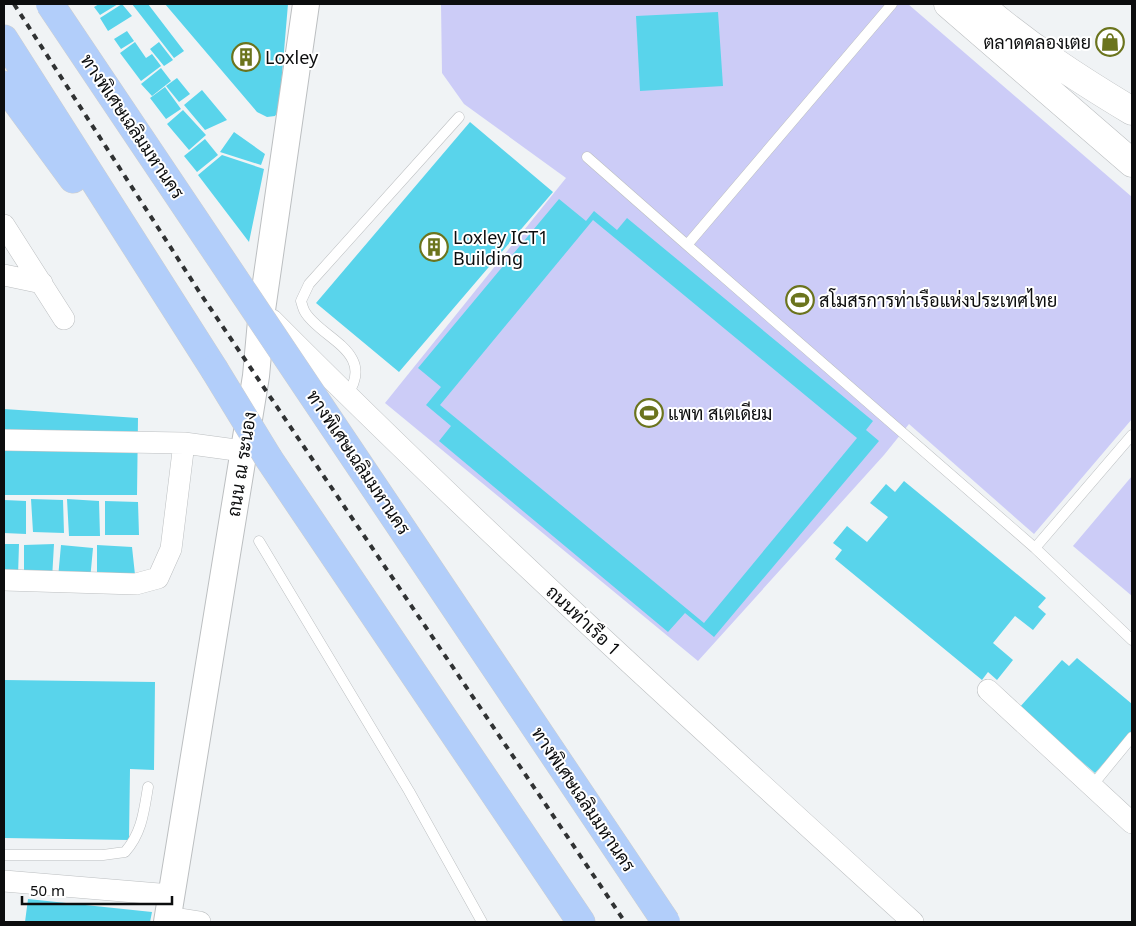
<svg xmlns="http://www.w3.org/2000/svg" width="1136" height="926" font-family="'Noto Sans',Sarabun,sans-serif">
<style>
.green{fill:#ccccf7}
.building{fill:#59d4eb;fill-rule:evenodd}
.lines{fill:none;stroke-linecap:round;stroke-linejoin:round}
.service-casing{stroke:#bcbfc1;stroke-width:11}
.minor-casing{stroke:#bcbfc1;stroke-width:22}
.tertiary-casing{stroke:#bcbfc1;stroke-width:28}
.secondary-casing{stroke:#bcbfc1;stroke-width:29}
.motorway-casing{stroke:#cecfcf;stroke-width:29}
.service{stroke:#fff;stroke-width:10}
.minor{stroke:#fff;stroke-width:21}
.tertiary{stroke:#fff;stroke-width:26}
.secondary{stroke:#fff;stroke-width:28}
.motorway{stroke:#b2cefa;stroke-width:28}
.rail{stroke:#303233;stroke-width:4;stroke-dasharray:6 6;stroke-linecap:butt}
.motorway-bridge-casing{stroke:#cecfcf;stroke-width:29;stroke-linecap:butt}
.motorway-bridge{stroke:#b2cefa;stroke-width:28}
.labels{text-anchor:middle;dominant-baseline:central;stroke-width:4;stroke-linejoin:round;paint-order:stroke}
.poi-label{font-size:18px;fill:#0c0d0e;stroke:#fff;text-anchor:start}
.street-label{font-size:18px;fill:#0c0d0e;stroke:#fff}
</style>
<rect width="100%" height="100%" fill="#f0f3f5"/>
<path class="green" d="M441,4H908L1132,197V419L1034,534L909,424L884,455L698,661L385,403L566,178L464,104L442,73Z
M1132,476V596L1073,546Z"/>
<path class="building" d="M99,4H118L100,15L94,7Z
M122,4L132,16L108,31L100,18Z
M132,4H148L184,51L174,58Z
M165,4H288L279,110L275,116L267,117L257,112Z
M718,12L723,86L640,91L636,16Z
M127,31L134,41L121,49L114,39Z
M135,42L146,58L152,54L161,66L141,81L120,53Z
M159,42L173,60L164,66L150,49Z
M161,68L171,81L152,96L141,84Z
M177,78L190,94L179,102L166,86Z
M165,87L181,109L166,119L150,98Z
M202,90L227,120L205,130L184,105Z
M183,110L206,135L189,150L167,124Z
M470,122L553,192L399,372L316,303Z
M234,132L265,154L261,165L220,152Z
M205,139L218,155L197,172L184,156Z
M222,155L264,169L249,242L198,175Z
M559,199L586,221L594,211L617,230L627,218L873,421L866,430L879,441L714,637L685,613L668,632L439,441L451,426L426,405L441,387L418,368ZM593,220L857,438L704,623L440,405Z
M4,409L138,418L137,495H4Z
M904,481L1046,598L1038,607L1046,614L1033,630L1015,616L993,643L1013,660L997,680L988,672L982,680L835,559L842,550L833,543L847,526L867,542L888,517L870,503L886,484L895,492Z
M31,499L63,500L64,533L33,532Z
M67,499L99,501L100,536H69Z
M4,500L26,501V534L4,533Z
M105,501L138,502L139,535H105Z
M4,544H19L18,576H4Z
M54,544L52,579L24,580V545Z
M61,545L93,548L90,580L58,578Z
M97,545L132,547L136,584L97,582Z
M1077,658L1132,704V732L1095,773L1019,708L1062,660L1069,666Z
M4,680L155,682L154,770L130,769L129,840L4,838Z
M28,899L152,912L150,922H25Z"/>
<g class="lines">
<defs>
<path id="service" d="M892,4L687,245L1035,548L1132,640
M587,157L687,245
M347,395C377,352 320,338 305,312C303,309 302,304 301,301L309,284L459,117
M259,541L409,791L482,922
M1035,548L1132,435
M1091,787L1132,737
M4,855H103L125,852C142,833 144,811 148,787"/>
<path id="minor" d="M4,225L64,319
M4,275L42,283
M272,320C479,528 696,725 913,922
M4,440L184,443L243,451
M4,580L136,584L158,578L171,549L184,443
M988,690L1132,823
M4,881L171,895
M168,917L200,922"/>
<path id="tertiary" d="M167,922L256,376L262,310L306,4"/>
<path id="secondary" d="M948,4L1132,163
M979,4C1028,46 1077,78 1132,111"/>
<path id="motorway" d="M4,39L214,369
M4,85L73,179
M269,459L581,922"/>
</defs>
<use href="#service" class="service-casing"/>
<use href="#minor" class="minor-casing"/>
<use href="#tertiary" class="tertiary-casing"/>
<use href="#secondary" class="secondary-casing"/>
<use href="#motorway" class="motorway-casing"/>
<use href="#service" class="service"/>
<use href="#minor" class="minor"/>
<use href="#tertiary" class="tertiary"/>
<use href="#secondary" class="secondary"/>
<use href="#motorway" class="motorway"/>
<path class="rail" d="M14,4L200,293L625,922"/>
<defs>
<path id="motorway-bridge" d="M50,4L666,922
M214,369L269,459"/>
</defs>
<use href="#motorway-bridge" class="motorway-bridge-casing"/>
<use href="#motorway-bridge" class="motorway-bridge"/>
</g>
<defs>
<symbol id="shop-ring" viewBox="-11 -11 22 22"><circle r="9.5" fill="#fff" stroke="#6b741d" stroke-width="1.5"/><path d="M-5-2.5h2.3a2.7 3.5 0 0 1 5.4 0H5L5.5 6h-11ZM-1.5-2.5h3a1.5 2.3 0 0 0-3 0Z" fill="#6b741d"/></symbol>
<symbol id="building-ring" viewBox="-11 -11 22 22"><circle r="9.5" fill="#fff" stroke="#6b741d" stroke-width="1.5"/><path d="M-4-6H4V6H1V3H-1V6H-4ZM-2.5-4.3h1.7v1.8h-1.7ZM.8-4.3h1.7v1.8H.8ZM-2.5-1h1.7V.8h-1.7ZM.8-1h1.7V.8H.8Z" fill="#6b741d"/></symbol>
<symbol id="stadium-ring" viewBox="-11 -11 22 22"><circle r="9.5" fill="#fff" stroke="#6b741d" stroke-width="1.5"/><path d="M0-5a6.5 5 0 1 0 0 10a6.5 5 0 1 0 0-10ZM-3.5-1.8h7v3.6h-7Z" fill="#6b741d"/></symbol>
</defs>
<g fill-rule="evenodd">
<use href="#shop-ring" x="1094" y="26" width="32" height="32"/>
<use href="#building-ring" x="230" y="41" width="32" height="32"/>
<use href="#building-ring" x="418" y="231" width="32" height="32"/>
<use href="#stadium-ring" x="784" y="284" width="32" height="32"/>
<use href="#stadium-ring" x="633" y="397" width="32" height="32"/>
</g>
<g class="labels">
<g class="poi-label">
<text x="1091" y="42" text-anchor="end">ตลาดคลองเตย</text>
<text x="265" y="57">Loxley</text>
<text x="453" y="237">Loxley ICT1<tspan x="453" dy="21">Building</tspan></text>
<text x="819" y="300">สโมสรการท่าเรือแห่งประเทศไทย</text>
<text x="668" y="413">แพท สเตเดียม</text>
</g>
<g class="street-label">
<text transform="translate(133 126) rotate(56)">ทางพิเศษเฉลิมมหานคร</text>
<text transform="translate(359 462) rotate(56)">ทางพิเศษเฉลิมมหานคร</text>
<text transform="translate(241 464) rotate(-81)">ถนน ณ ระนอง</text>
<text transform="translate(584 620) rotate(43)">ถนนท่าเรือ 1</text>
<text transform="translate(584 799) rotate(56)">ทางพิเศษเฉลิมมหานคร</text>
</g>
</g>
<rect width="1136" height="926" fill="none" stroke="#0c0d0e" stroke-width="10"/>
<path d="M22 896v8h150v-8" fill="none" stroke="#0c0d0e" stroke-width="2.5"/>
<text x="30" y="896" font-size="15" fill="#0c0d0e" stroke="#ffffff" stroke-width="4" paint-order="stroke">50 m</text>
</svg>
